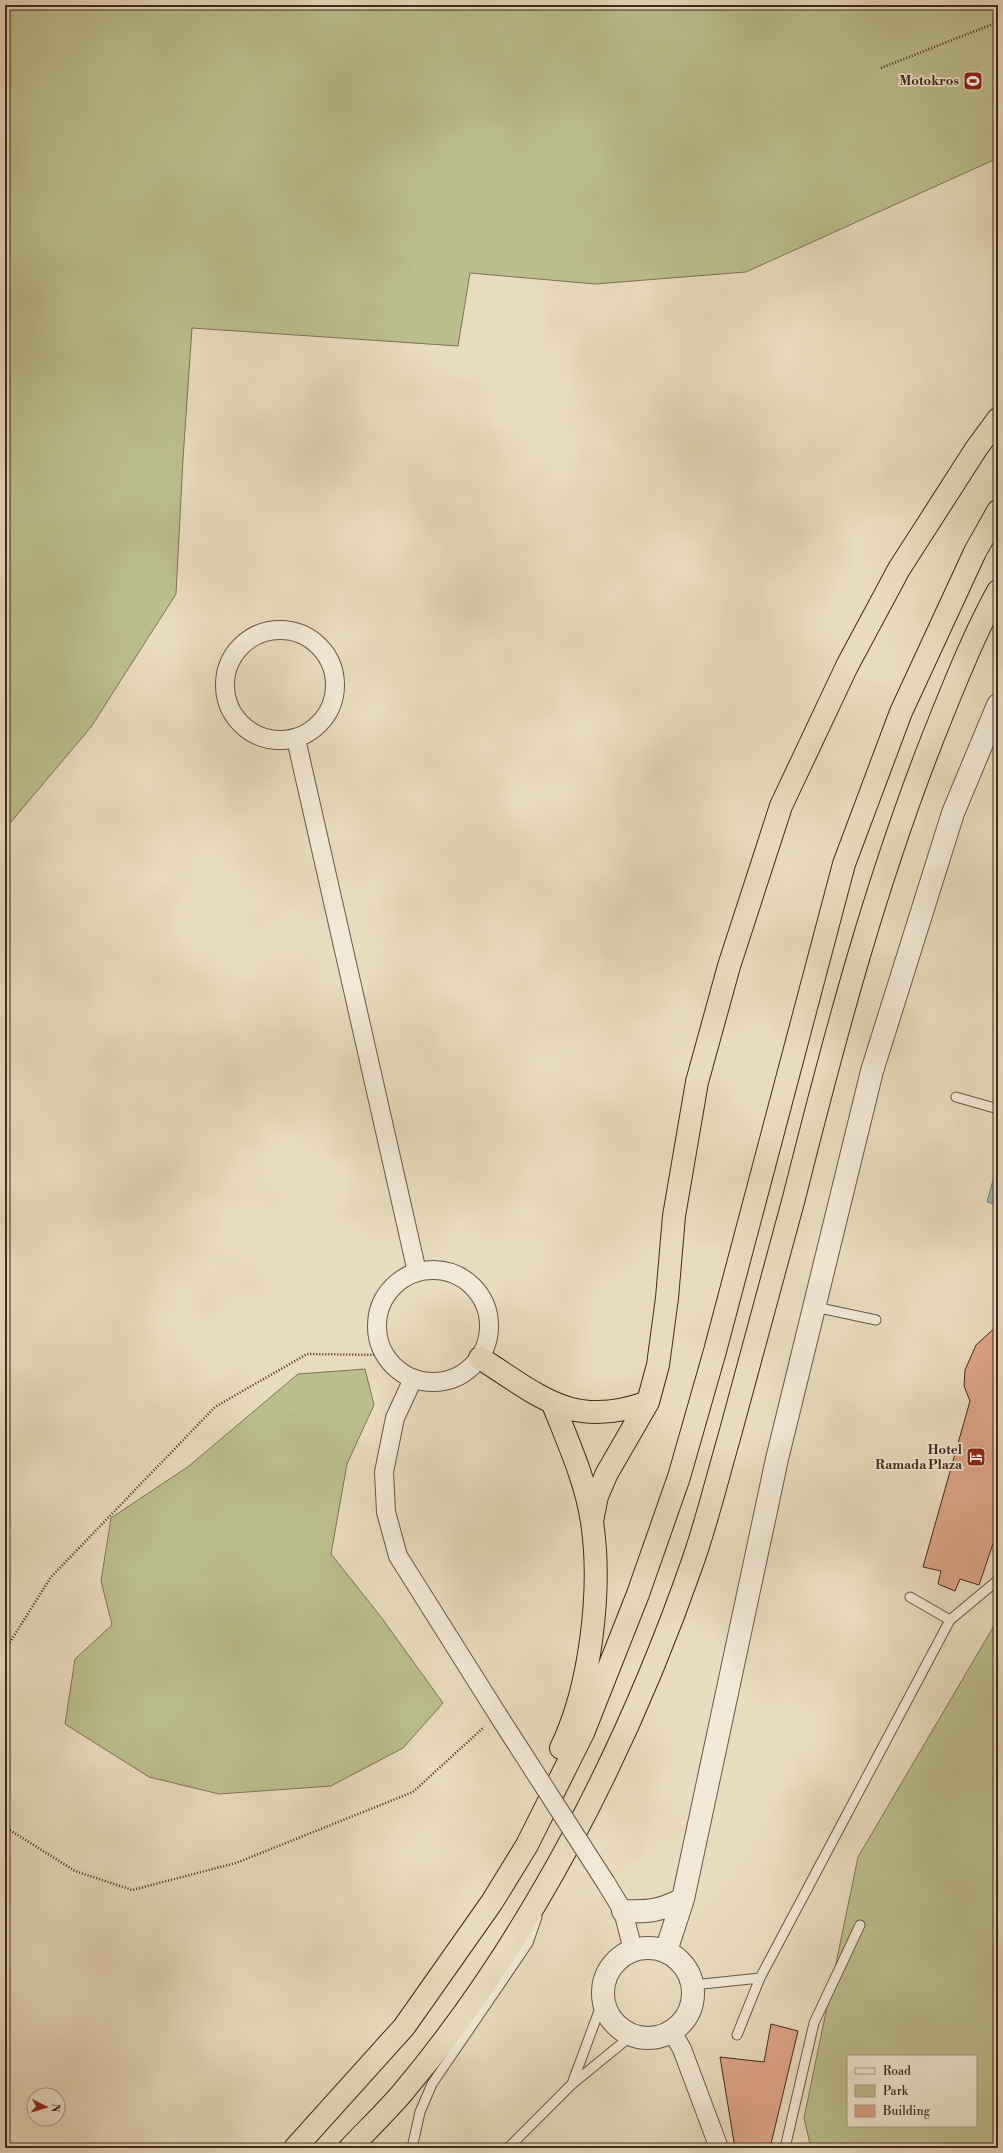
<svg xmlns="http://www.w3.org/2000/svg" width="1003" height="2153" font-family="'Libre Bodoni',serif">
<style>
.green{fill:#bcbe8e;stroke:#7e7456;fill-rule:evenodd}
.water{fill:#97bbb5;stroke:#748179}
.building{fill:#dda488;stroke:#3f2a1f}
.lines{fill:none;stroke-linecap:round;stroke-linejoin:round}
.service-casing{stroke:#6a5647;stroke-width:11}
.minor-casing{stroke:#6a5647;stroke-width:20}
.tertiary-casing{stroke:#6a5647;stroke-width:24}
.motorway-casing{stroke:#3f2a1f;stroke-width:24}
.path{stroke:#3f2a1f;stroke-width:2.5;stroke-dasharray:1 2;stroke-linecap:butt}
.service{stroke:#f1e8d5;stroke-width:9}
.minor{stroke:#f1e8d5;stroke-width:18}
.tertiary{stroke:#f1e8d5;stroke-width:22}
.motorway{stroke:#e9dbbf;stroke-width:22}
.minor-bridge-casing{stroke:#6a5647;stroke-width:20;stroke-linecap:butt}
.minor-bridge{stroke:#f1e8d5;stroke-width:18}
.labels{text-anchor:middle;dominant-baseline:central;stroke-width:3.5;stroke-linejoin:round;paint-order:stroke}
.poi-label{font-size:13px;font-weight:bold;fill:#3f2a1f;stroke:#f1e8d5;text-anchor:end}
</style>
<rect width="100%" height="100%" fill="#e9dbbf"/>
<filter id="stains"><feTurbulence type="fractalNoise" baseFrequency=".005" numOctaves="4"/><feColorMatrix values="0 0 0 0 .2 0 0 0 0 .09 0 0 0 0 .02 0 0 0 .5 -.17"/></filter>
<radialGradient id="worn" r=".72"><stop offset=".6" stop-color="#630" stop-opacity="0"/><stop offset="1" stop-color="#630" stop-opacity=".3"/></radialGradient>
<path class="green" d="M5,5H998V158L746,272L595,284L470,273L458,346L192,328L183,459L176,594L91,727L5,829Z
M365,1369L374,1405L347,1464L331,1554L381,1617L443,1703L403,1748L331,1786L219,1794L149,1777L65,1724L75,1659L112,1625L101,1581L111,1518L189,1466L298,1374Z
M998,1619V2148H811L804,2118L858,1857ZM848,2056H976V2126H848Z"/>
<path class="water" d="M998,1162V1205L987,1202Z"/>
<path class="building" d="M998,1325V1529L979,1585L960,1579L955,1591L938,1584L941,1571L923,1567L970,1401L964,1386L965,1370L976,1345Z
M771,2024L798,2031L770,2148H735L720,2057L764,2062Z"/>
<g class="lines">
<defs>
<path id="service" d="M956,1097L998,1109
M815,1307L876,1320
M950,1620L998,1580
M693,1985L760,1978
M737,2035L760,1978L950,1620L910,1597
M572,2084L603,2000
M412,2148L420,2112L432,2084L528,1943L537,1917
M508,2148L571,2085L631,2036
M785,2148L814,2023L860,1925"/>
<path id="minor" d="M225 685a55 55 0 1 1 110 0a55 55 0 1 1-110 0Z
M296,739L417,1272
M377 1326a56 56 0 1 1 112 0a56 56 0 1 1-112 0Z
M413,1379L395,1418L384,1472L386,1512L398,1556L498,1715
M606,1883L623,1911L633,1950
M672,2032L682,2049L719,2148"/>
<path id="tertiary" d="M623,1911C649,1912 660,1911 683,1899
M603 1993a45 45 0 1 1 90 0a45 45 0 1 1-90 0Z
M666,1951L683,1899L777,1459L872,1071L953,813L998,705"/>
<path id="motorway" d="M480,1358C540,1396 573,1430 648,1402
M553,1404C568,1442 586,1481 592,1522C602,1588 591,1687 561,1748
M592,1521L597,1496L607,1473L648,1402L658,1365L667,1298L674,1216L697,1082L729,966L781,806L847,666L899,569L976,449L998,419
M295,2148L404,2027L492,1902L527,1845L583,1733L638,1594L679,1477L715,1351L844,864L901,712L975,552L998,511
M350,2148C367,2130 386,2112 403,2092C530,1941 628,1748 693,1561C707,1521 717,1479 729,1438C751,1358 773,1278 794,1198C835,1035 878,872 942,715C959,673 976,631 998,591"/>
</defs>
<use href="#service" class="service-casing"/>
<use href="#minor" class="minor-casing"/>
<use href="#tertiary" class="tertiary-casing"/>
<use href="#motorway" class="motorway-casing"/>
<path class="path" d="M881,68L998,22
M5,1650L51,1577L215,1407L307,1354L385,1355
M5,1827L75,1871L132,1890L236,1863L413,1792L484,1727"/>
<use href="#service" class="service"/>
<use href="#minor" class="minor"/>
<use href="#tertiary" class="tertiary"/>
<use href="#motorway" class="motorway"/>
<defs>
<path id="minor-bridge" d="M498,1715L606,1883"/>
</defs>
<use href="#minor-bridge" class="minor-bridge-casing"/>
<use href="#minor-bridge" class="minor-bridge"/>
</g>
<defs>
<symbol id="stadium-square" viewBox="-11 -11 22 22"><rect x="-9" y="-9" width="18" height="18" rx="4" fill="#8f2418" stroke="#f1e8d5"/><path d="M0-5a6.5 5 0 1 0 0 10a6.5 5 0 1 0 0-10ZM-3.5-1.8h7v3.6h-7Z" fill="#fff"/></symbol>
<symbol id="hotel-square" viewBox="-11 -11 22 22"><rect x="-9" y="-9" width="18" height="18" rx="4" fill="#8f2418" stroke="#f1e8d5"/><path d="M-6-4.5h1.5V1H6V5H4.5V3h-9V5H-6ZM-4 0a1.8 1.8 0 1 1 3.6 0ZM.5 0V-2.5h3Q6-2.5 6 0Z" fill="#fff"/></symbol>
</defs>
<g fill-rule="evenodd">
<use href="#stadium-square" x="962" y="70" width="22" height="22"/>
<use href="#hotel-square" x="965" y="1446" width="22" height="22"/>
</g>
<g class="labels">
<g class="poi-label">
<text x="959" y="81">Motokros</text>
<text x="962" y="1450">Hotel<tspan x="962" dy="15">Ramada Plaza</tspan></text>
</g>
</g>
<rect width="1003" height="2153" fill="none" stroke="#e9dbbf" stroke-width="20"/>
<rect x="6" y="6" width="991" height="2141" fill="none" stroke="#3f2a1f" stroke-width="2"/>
<rect x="10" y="10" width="983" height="2133" fill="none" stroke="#3f2a1f"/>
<rect x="847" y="2055" width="130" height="72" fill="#f1e8d5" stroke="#aa9c8c"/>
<rect x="855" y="2068" width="20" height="6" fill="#f1e8d5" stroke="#aa9c8c"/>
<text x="883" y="2075" font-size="12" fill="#3f2a1f">Road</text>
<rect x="855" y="2085" width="20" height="12" fill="#bcbe8e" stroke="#aa9c8c"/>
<text x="883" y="2095" font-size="12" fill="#3f2a1f">Park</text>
<rect x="855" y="2105" width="20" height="12" fill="#dda488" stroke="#aa9c8c"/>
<text x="883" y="2115" font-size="12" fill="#3f2a1f">Building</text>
<g transform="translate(46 2107) rotate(95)"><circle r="19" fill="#f1e8d5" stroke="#aa9c8c"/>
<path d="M0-3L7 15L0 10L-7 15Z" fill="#8f2418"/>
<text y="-6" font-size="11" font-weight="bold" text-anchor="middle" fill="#3f2a1f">N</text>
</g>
<rect width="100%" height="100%" filter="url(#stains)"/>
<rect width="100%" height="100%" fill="url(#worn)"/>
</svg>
